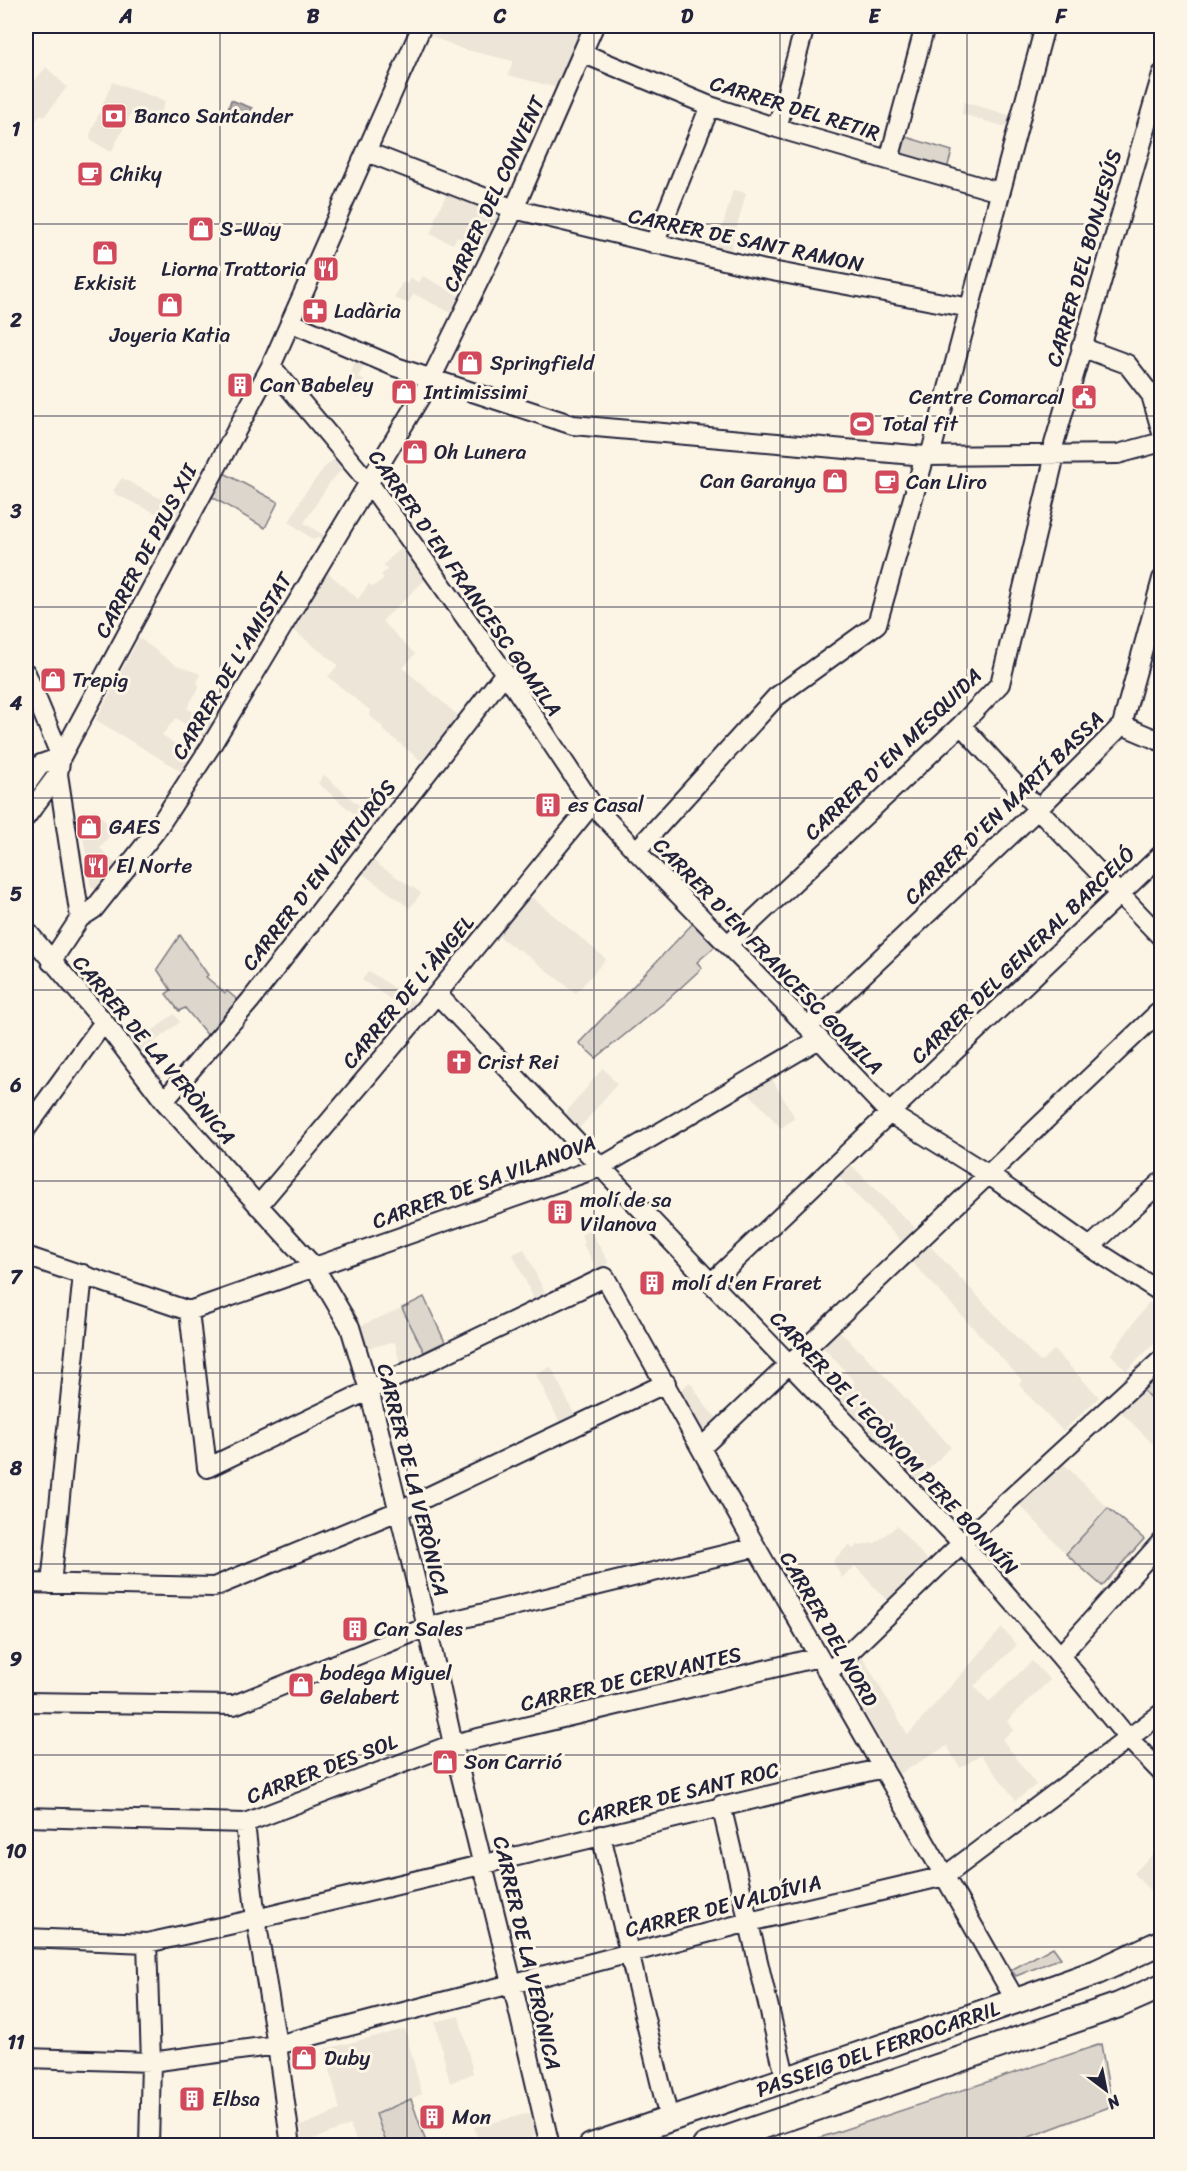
<svg xmlns="http://www.w3.org/2000/svg" width="1187" height="2171" font-family="Sriracha,sans-serif">
<style>
.built{fill:#ece5d8}
.green{fill:#dcd6cc;stroke:#7f7c84;stroke-width:1.5}
.water{fill:#b2adab;stroke:#78757e;stroke-width:1.5}
.lines{fill:none;stroke-linecap:round;stroke-linejoin:round}
.street-casing{stroke:#22223b;stroke-width:22}
.secondary-casing{stroke:#22223b;stroke-width:28}
.street{stroke:#fcf5e5;stroke-width:18}
.secondary{stroke:#fcf5e5;stroke-width:24}
.grid{fill:none;stroke:#22223b;stroke-width:1.5;stroke-opacity:0.55}
.labels{text-anchor:middle;dominant-baseline:central;stroke-width:6;stroke-linejoin:round;paint-order:stroke}
.street-label{font-size:21px;fill:#22223b;stroke:#fcf5e5}
.poi-label{font-size:21px;fill:#22223b;stroke:#fcf5e5;text-anchor:start}
.neatline{fill:none;stroke:#22223b;stroke-width:2}
.grid-label{font-size:20px;text-anchor:middle;font-weight:bold;fill:#22223b}
</style>
<rect width="100%" height="100%" fill="#fcf5e5"/>
<filter id="ink" filterUnits="userSpaceOnUse"><feTurbulence type="fractalNoise" baseFrequency=".0167" numOctaves="2"/><feDisplacementMap in="SourceGraphic" scale="12" xChannelSelector="R" yChannelSelector="G"/><feConvolveMatrix kernelMatrix="1 2 1 2 8 2 1 2 1" color-interpolation-filters="sRGB"/></filter>
<g filter="url(#ink)">
<path class="built" d="M431,26H587L558,88L508,75L513,61L462,49L427,34Z
M46,67L67,87L44,117L41,114L26,134V100L32,90L29,88Z
M112,82L165,101L157,125L131,114L111,152L91,140L90,135Z
M964,102L1012,116L1009,128L962,114Z
M733,190L746,193L729,256L715,253Z
M448,191L495,211L500,220L486,247L472,240L470,241L457,237L453,244L430,234L436,221L434,220L435,218Z
M423,276L463,298L455,315L414,294L408,303L394,298L402,283L407,284L410,277L419,283Z
M355,361L365,364L358,377L364,380L358,394L359,398L344,393Z
M336,457L344,467L330,482L304,523L327,537L325,542L317,537L314,540L289,522L305,493L324,468Z
M122,478L185,512L179,524L115,494L116,492L113,491Z
M406,545L428,577L382,621L415,654L403,668L461,718L424,763L382,729L383,727L369,715L371,711L328,677L338,665L292,629L326,571L358,599L369,584L373,587L384,578L381,575L387,570L384,565L393,555Z
M139,638L174,664L200,674L197,683L200,686L187,708L199,718L201,715L215,723L206,738L176,718L162,735L194,757L184,773L96,720Z
M324,775L378,822L372,829L318,783Z
M95,809L113,831L100,848L119,868L99,891L91,887L81,823Z
M369,857L380,866L421,893L410,908L356,869Z
M528,894L606,959L576,993L519,949L517,950L495,933Z
M369,971L418,1004L411,1013L362,980Z
M174,1014L180,1022L139,1054L133,1046Z
M603,1068L617,1084L577,1131L563,1116Z
M772,1079L795,1118L781,1128L749,1093Z
M849,1163L917,1230L903,1243L837,1175Z
M590,1230L609,1263L597,1269L583,1244L585,1243L581,1235Z
M928,1244L1040,1362L1054,1350L1099,1397L1063,1431L1025,1392L1019,1384L1022,1380L911,1261Z
M524,1249L545,1293L534,1299L513,1254Z
M1149,1302L1161,1310V1337L1126,1371L1111,1354Z
M402,1308L424,1352L400,1364L395,1342L366,1348L360,1326Z
M838,1329L859,1351H861L951,1447L915,1482L837,1399L855,1382L821,1345Z
M551,1367L576,1418L561,1425L536,1374Z
M690,1382L707,1408L718,1419L703,1433L679,1391Z
M1140,1387L1161,1409V1446L1158,1449L1118,1409Z
M1062,1462L1108,1508L1066,1554L1019,1504Z
M897,1526L928,1561L887,1601L855,1566L842,1578L833,1561L849,1545L853,1549L858,1545L861,1546L866,1544L875,1543Z
M1002,1628L1017,1645L974,1686L989,1702L1032,1661L1050,1680L1007,1721L1014,1730L1002,1739L1036,1785L1016,1800L981,1755L960,1768L947,1746L899,1774L843,1674L862,1656L908,1735Z
M1161,1846V1886L1153,1894L1134,1873Z
M459,2016L473,2073L450,2083L435,2022Z
M405,2029L422,2094L376,2114L387,2145H358L350,2125L303,2143L301,2126L340,2110L325,2049Z
M535,2112L539,2129L531,2139L510,2145L480,2146L474,2127Z"/>
<path class="green" d="M906,137L952,151L947,169L906,158L902,152Z
M224,473L278,502L265,528L212,497Z
M696,920L718,944L697,962L702,968L664,1003L596,1058L579,1043Z
M180,935L208,975L206,977L225,993L227,991L239,1001L209,1037L185,1008L179,1011L166,994L171,990L157,969Z
M424,1297L445,1342L424,1352L402,1308Z
M1161,1367V1409L1140,1387Z
M1108,1508L1144,1539L1102,1586L1066,1554Z
M1053,1947L1061,1958L1016,1976L1011,1970Z
M1101,2044L1112,2106L1008,2145H798Z
M411,2099L427,2145H387L376,2114Z"/>
<path class="water" d="M231,100L252,108L250,114L254,116L253,119L228,109Z"/>
<g class="lines">
<defs>
<path id="street" d="M582,53L710,106L777,128L999,192
M777,128L805,26
M367,152L514,209L761,269L970,308
M889,160L925,26
M654,244L710,106
M290,322L396,367L573,425L925,456L1118,454L1162,442
M1081,347L1127,364L1151,395L1162,433
M271,366L369,483L505,673L592,804L636,851L808,1027L889,1113L989,1175L1090,1247L1162,1293
M930,456L1045,26
M26,673L61,757
M961,725L1038,809L1162,938
M1122,725L1162,742
M58,774L80,918
M26,785L41,764L61,757
M26,817L58,774L61,757L271,366L422,26
M636,851L776,697L877,624L925,456
M26,930L104,1022L164,1101L315,1268L350,1327L369,1390L427,1627L453,1744L512,1983L550,2146
M728,944L961,725L1000,684L1055,455L1054,444L1162,74
M51,962L80,918L94,909L155,832L211,746L431,379L514,209L594,26
M437,994L711,1283L962,1543L1060,1656L1128,1738L1162,1773
M808,1027L1038,809L1122,725L1162,579
M164,1101L250,1001L505,673
M26,1129L104,1022
M258,1206L437,994L592,804
M1090,1247L1162,1181
M26,1256L189,1311L601,1167L819,1039
M711,1283L1162,854
M189,1311L207,1468L605,1277L756,1547L1016,2001
M701,1448L1162,1009
M26,1583L214,1587L398,1511L666,1383
M51,1584L83,1274
M1060,1656L1162,1541
M829,1672L962,1543L1162,1359
M26,1702L234,1705L427,1627L756,1547
M721,1805L786,2080
M26,1817L245,1823L453,1744L819,1657
M245,1823L256,1919L883,1768
M601,1835L669,2119
M26,1938L147,1943
M26,2058L151,2062L277,2045L256,1919L147,1943L151,2062L149,2146
M291,2146L277,2045L749,1922L945,1876L1162,1713"/>
<path id="secondary" d="M591,2146L1016,2001L1097,1972L1162,1942
M705,2146L1119,2005L1162,1986"/>
</defs>
<use href="#street" class="street-casing"/>
<use href="#secondary" class="secondary-casing"/>
<use href="#street" class="street"/>
<use href="#secondary" class="secondary"/>
</g>
</g>
<path class="grid" d="M220,26V2146M407,26V2146M594,26V2146M780,26V2146M967,26V2146M26,224H1162M26,416H1162M26,607H1162M26,798H1162M26,990H1162M26,1181H1162M26,1373H1162M26,1564H1162M26,1755H1162M26,1947H1162"/>
<defs>
<symbol id="bank-square" viewBox="-11 -11 22 22"><rect x="-9" y="-9" width="18" height="18" rx="4" fill="#d1495b" stroke="#fcf5e5"/><path d="M-6-4H6V4H-6ZM0-2.3a2.3 2.3 0 1 0 0 4.6a2.3 2.3 0 1 0 0-4.6Z" fill="#fff"/></symbol>
<symbol id="cafe-square" viewBox="-11 -11 22 22"><rect x="-9" y="-9" width="18" height="18" rx="4" fill="#d1495b" stroke="#fcf5e5"/><path d="M-5.5-4.5H6V0H3Q3 3.5 0 3.5H-2.5Q-5.5 3.5-5.5 0ZM3-3.2v2h1.7v-2ZM-6 4.5H4V6H-6Z" fill="#fff"/></symbol>
<symbol id="shop-square" viewBox="-11 -11 22 22"><rect x="-9" y="-9" width="18" height="18" rx="4" fill="#d1495b" stroke="#fcf5e5"/><path d="M-5-2.5h2.3a2.7 3.5 0 0 1 5.4 0H5L5.5 6h-11ZM-1.5-2.5h3a1.5 2.3 0 0 0-3 0Z" fill="#fff"/></symbol>
<symbol id="restaurant-square" viewBox="-11 -11 22 22"><rect x="-9" y="-9" width="18" height="18" rx="4" fill="#d1495b" stroke="#fcf5e5"/><path d="M-5-6h1v4h1v-4h1v4h1v-4h1v5L-1.5 .5V6h-2V.5L-5-1ZM5-6V6H3V1.5H1.5Q1.5-4 5-6Z" fill="#fff"/></symbol>
<symbol id="pharmacy-square" viewBox="-11 -11 22 22"><rect x="-9" y="-9" width="18" height="18" rx="4" fill="#d1495b" stroke="#fcf5e5"/><path d="M-2-6h4v4h4v4h-4v4h-4v-4h-4v-4h4Z" fill="#fff"/></symbol>
<symbol id="building-square" viewBox="-11 -11 22 22"><rect x="-9" y="-9" width="18" height="18" rx="4" fill="#d1495b" stroke="#fcf5e5"/><path d="M-4-6H4V6H1V3H-1V6H-4ZM-2.5-4.3h1.7v1.8h-1.7ZM.8-4.3h1.7v1.8H.8ZM-2.5-1h1.7V.8h-1.7ZM.8-1h1.7V.8H.8Z" fill="#fff"/></symbol>
<symbol id="civic-square" viewBox="-11 -11 22 22"><rect x="-9" y="-9" width="18" height="18" rx="4" fill="#d1495b" stroke="#fcf5e5"/><path d="M-.6-6.5H3V-4.5H.6V-3L4-1V1h2V6H-6V1h2V-1L-.6-3ZM-1.2 2.5V6h2.4V2.5Z" fill="#fff"/></symbol>
<symbol id="stadium-square" viewBox="-11 -11 22 22"><rect x="-9" y="-9" width="18" height="18" rx="4" fill="#d1495b" stroke="#fcf5e5"/><path d="M0-5a6.5 5 0 1 0 0 10a6.5 5 0 1 0 0-10ZM-3.5-1.8h7v3.6h-7Z" fill="#fff"/></symbol>
<symbol id="church-square" viewBox="-11 -11 22 22"><rect x="-9" y="-9" width="18" height="18" rx="4" fill="#d1495b" stroke="#fcf5e5"/><path d="M-1.2-6h2.4v3.5h3.3v2.4h-3.3V6h-2.4V-.1h-3.3v-2.4h3.3Z" fill="#fff"/></symbol>
</defs>
<g fill-rule="evenodd">
<use href="#bank-square" x="99" y="101" width="30" height="30"/>
<use href="#cafe-square" x="75" y="159" width="30" height="30"/>
<use href="#shop-square" x="186" y="214" width="30" height="30"/>
<use href="#shop-square" x="90" y="238" width="30" height="30"/>
<use href="#restaurant-square" x="311" y="254" width="30" height="30"/>
<use href="#shop-square" x="155" y="290" width="30" height="30"/>
<use href="#pharmacy-square" x="300" y="296" width="30" height="30"/>
<use href="#shop-square" x="455" y="348" width="30" height="30"/>
<use href="#building-square" x="225" y="370" width="30" height="30"/>
<use href="#shop-square" x="389" y="377" width="30" height="30"/>
<use href="#civic-square" x="1069" y="382" width="30" height="30"/>
<use href="#stadium-square" x="847" y="409" width="30" height="30"/>
<use href="#shop-square" x="400" y="437" width="30" height="30"/>
<use href="#shop-square" x="820" y="466" width="30" height="30"/>
<use href="#cafe-square" x="872" y="467" width="30" height="30"/>
<use href="#shop-square" x="38" y="665" width="30" height="30"/>
<use href="#building-square" x="533" y="790" width="30" height="30"/>
<use href="#shop-square" x="74" y="812" width="30" height="30"/>
<use href="#restaurant-square" x="81" y="851" width="30" height="30"/>
<use href="#church-square" x="444" y="1047" width="30" height="30"/>
<use href="#building-square" x="545" y="1197" width="30" height="30"/>
<use href="#building-square" x="637" y="1268" width="30" height="30"/>
<use href="#building-square" x="340" y="1614" width="30" height="30"/>
<use href="#shop-square" x="286" y="1670" width="30" height="30"/>
<use href="#shop-square" x="430" y="1747" width="30" height="30"/>
<use href="#shop-square" x="289" y="2043" width="30" height="30"/>
<use href="#building-square" x="177" y="2084" width="30" height="30"/>
<use href="#building-square" x="417" y="2102" width="30" height="30"/>
</g>
<g class="labels">
<g class="street-label">
<text transform="translate(795 108) rotate(17)">CARRER DEL RETIR</text>
<text transform="translate(494 194) rotate(-65)">CARRER DEL CONVENT</text>
<text transform="translate(746 240) rotate(12)">CARRER DE SANT RAMON</text>
<text transform="translate(1084 258) rotate(-74)">CARRER DEL BONJESÚS</text>
<text transform="translate(146 551) rotate(-62)">CARRER DE PIUS XII</text>
<text transform="translate(465 583) rotate(55)">CARRER D'EN FRANCESC GOMILA</text>
<text transform="translate(232 666) rotate(-59)">CARRER DE L'AMISTAT</text>
<text transform="translate(893 754) rotate(-44)">CARRER D'EN MESQUIDA</text>
<text transform="translate(1004 808) rotate(-44)">CARRER D'EN MARTÍ BASSA</text>
<text transform="translate(319 875) rotate(-52)">CARRER D'EN VENTURÓS</text>
<text transform="translate(1023 955) rotate(-44)">CARRER DEL GENERAL BARCELÓ</text>
<text transform="translate(768 956) rotate(46)">CARRER D'EN FRANCESC GOMILA</text>
<text transform="translate(408 992) rotate(-50)">CARRER DE L'ÀNGEL</text>
<text transform="translate(154 1050) rotate(50)">CARRER DE LA VERÒNICA</text>
<text transform="translate(484 1182) rotate(-20)">CARRER DE SA VILANOVA</text>
<text transform="translate(894 1443) rotate(47)">CARRER DE L'ECÒNOM PERE BONNÍN</text>
<text transform="translate(413 1480) rotate(76)">CARRER DE LA VERÒNICA</text>
<text transform="translate(829 1629) rotate(60)">CARRER DEL NORD</text>
<text transform="translate(631 1679) rotate(-13)">CARRER DE CERVANTES</text>
<text transform="translate(322 1769) rotate(-21)">CARRER DES SOL</text>
<text transform="translate(678 1794) rotate(-14)">CARRER DE SANT ROC</text>
<text transform="translate(723 1906) rotate(-14)">CARRER DE VALDÍVIA</text>
<text transform="translate(527 1953) rotate(77)">CARRER DE LA VERÒNICA</text>
<text transform="translate(878 2049) rotate(-19)">PASSEIG DEL FERROCARRIL</text>
</g>
<g class="poi-label">
<text x="134" y="116">Banco Santander</text>
<text x="110" y="174">Chiky</text>
<text x="220" y="229">S-Way</text>
<text x="306" y="269" text-anchor="end">Liorna Trattoria</text>
<text x="105" y="283" text-anchor="middle">Exkisit</text>
<text x="334" y="311">Ladària</text>
<text x="170" y="335" text-anchor="middle">Joyeria Katia</text>
<text x="490" y="363">Springfield</text>
<text x="260" y="385">Can Babeley</text>
<text x="424" y="392">Intimissimi</text>
<text x="1064" y="397" text-anchor="end">Centre Comarcal</text>
<text x="882" y="424">Total fit</text>
<text x="434" y="452">Oh Lunera</text>
<text x="816" y="481" text-anchor="end">Can Garanya</text>
<text x="906" y="482">Can Lliro</text>
<text x="72" y="680">Trepig</text>
<text x="568" y="805">es Casal</text>
<text x="109" y="827">GAES</text>
<text x="116" y="866">El Norte</text>
<text x="478" y="1062">Crist Rei</text>
<text x="580" y="1200">molí de sa<tspan x="580" dy="24">Vilanova</tspan></text>
<text x="672" y="1283">molí d'en Fraret</text>
<text x="374" y="1629">Can Sales</text>
<text x="320" y="1673">bodega Miguel<tspan x="320" dy="24">Gelabert</tspan></text>
<text x="464" y="1762">Son Carrió</text>
<text x="324" y="2058">Duby</text>
<text x="212" y="2099">Elbsa</text>
<text x="452" y="2117">Mon</text>
</g>
</g>
<rect width="1187" height="2171" fill="none" stroke="#fcf5e5" stroke-width="66"/>
<g transform="translate(1106 2090) rotate(148)" stroke="#fcf5e5" stroke-width="4.5" paint-order="stroke">
<path d="M0-4.5L10 22L0 15L-10 22Z" fill="#22223b"/>
<text y="-9" font-size="16" font-weight="bold" text-anchor="middle" fill="#22223b">N</text>
</g>
<rect x="33" y="33" width="1121" height="2105" class="neatline"/>
<g class="grid-label">
<text x="126" y="23">A</text>
<text x="313" y="23">B</text>
<text x="500" y="23">C</text>
<text x="687" y="23">D</text>
<text x="874" y="23">E</text>
<text x="1061" y="23">F</text>
<text x="16" y="136">1</text>
<text x="16" y="327">2</text>
<text x="16" y="518">3</text>
<text x="16" y="710">4</text>
<text x="16" y="901">5</text>
<text x="16" y="1092">6</text>
<text x="16" y="1284">7</text>
<text x="16" y="1475">8</text>
<text x="16" y="1666">9</text>
<text x="16" y="1858">10</text>
<text x="16" y="2049">11</text>
</g>
</svg>
